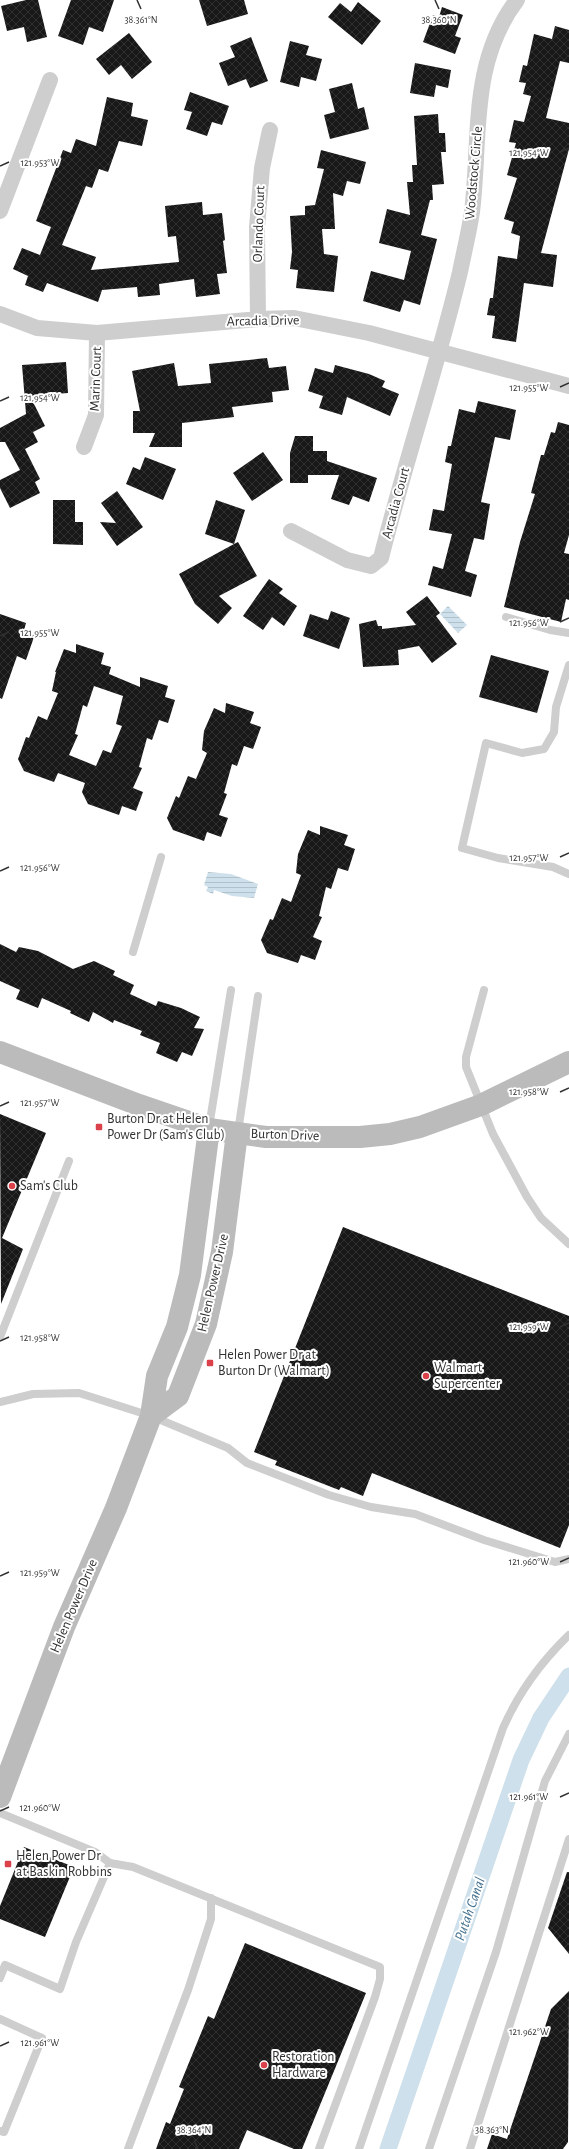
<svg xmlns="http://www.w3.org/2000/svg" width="569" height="2149" font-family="'Alegreya Sans',sans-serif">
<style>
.water{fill:url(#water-rules)}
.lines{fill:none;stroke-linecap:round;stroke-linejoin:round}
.canal{stroke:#cee0eb;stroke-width:17}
.building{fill:url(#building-cross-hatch);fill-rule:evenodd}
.lane{stroke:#cecece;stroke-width:8}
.street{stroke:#cecece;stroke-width:16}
.secondary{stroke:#bbb;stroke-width:22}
.ticks{fill:none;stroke:#313131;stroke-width:1.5}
.poi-dot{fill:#db414b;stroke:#fff;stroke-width:1.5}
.labels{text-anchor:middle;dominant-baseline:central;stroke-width:4;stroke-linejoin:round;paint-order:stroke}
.street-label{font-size:14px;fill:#313131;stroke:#fff}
.poi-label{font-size:14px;fill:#313131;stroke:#fff;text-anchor:start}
.water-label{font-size:15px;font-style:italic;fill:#43718f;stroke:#fff}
.ticks-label{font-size:10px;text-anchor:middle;fill:#313131;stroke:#fff;stroke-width:4;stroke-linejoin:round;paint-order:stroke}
</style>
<defs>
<pattern id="water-rules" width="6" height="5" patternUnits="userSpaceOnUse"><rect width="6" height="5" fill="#cee0eb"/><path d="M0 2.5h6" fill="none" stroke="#b1c1ca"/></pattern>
<pattern id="building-cross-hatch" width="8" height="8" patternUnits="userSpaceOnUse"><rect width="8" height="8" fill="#181818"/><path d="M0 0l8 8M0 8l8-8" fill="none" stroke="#313131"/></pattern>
</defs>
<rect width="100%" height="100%" fill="#fff"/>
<path class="water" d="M448,606L467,625L458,633L440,614Z
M208,872L231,874L258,884L254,898L232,896L214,890L213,894L206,891L208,887L204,885Z"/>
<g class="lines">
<path class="canal" d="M388,2149L521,1760L541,1718L569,1676"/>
</g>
<path class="building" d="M26,0H38L47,37L27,42L24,27L7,31L1,6Z
M71,0H114L103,32L89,27L83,45L58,36Z
M199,0H244L248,14L207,26Z
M358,2L381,21L362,45L328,17L340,3L351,12Z
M442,7L463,15L455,36L461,38L455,54L423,42L433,15L439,17Z
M555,26L569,30V63L560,61L546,118L569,123V149L541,253L557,255L553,287L524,283L516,342L492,338L495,316L487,315L490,298H493L498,256L517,259L520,236L511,233L514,222L504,219L517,178L507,175L516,143L509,142L514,120L524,122L531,96L523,94L526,83L519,82L523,65L527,66L534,34L552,39Z
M129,33L152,62L132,79L121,65L109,75L96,59Z
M251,37L268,81L250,88L246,79L228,86L219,63L235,57L230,46Z
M290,41L309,46L306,55L322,59L316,81L301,77L299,87L280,82Z
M415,63L451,70L448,88L436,85L434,97L410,93Z
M352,83L358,109L364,107L369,129L330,139L324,115L335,112L329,89Z
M190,92L229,106L222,125L212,122L207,136L186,129L192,112L184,110Z
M107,97L133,103L131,116L148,120L142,146L119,141L108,172L99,169L92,188L86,186L62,245L96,257L91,270L179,262L176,236L168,237L165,206L202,202L203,215L222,213L225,240L223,241L227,273L217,274L220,294L196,297L194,279L159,284L160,295L138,297L137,287L102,290L98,302L47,283L43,292L25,285L28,276L13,269L22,248L40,255L51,227L36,221L63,150L71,153L76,139L96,146Z
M438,114L439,133H445L446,152H441L444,184L432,185L433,200H430L421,235L437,239L420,305L404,300L400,312L363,301L371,271L404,280L411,251L379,243L387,209L410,215L407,182H413L412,165H417L414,116Z
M321,150L366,162L360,184L347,181L343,196L333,193L335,229H322L324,254L338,256L334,292L296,288L298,270L290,269L292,252L290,216L305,215V206L315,205L324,169L317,168Z
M267,358L269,368L286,366L289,390L272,392L273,402L232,407L234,417L182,423V447H149L155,433H133V411H140L132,371L174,363L178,386L211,383L209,364Z
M66,362L68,393L30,396L45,426L33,432L38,442L25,449L40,479L35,482L40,493L10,508L0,488V480L20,470L5,442H0V428L26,414L22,365Z
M335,365L369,374L385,381L382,387L399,394L390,416L347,397L342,415L319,408L323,396L308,391L315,368L333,373Z
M478,401L516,410L510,440L495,437L481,502L490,504L484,540L474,538L465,571L477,575L471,597L428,585L433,566L443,569L452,534L429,530L433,509L444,511L452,464L445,462L448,446H451L459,409L475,413Z
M558,422L569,425V535L564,553L569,554V600L566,599L561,622L504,607L520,542L535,494L531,493L541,455H544L551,432L555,433Z
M295,436H313V451H327V461L377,478L369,502L353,496L349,505L331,499L339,475H308V483H290V453Z
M263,452L283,480L252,501L233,473Z
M145,457L176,469L163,500L126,484L133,467L140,470Z
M117,491L143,527L117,546L100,522L116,523L101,503Z
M53,500H75V522H83V545L53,544Z
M216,500L245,510L234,544L238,542L257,576L219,596L232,608L218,624L195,604L179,574L234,544L205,534Z
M269,579L283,589L279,593L297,606L284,626L272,617L263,630L243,616Z
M427,596L440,613L436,616L457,644L432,663L419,646L398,650L399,665L363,667L359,624L376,620L378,626H382V629L416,625L406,612Z
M331,611L350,618L339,649L303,636L310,614L328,620Z
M0,614L26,623L23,634L34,637L26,660L17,656L2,699L0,698Z
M76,644L104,653L101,664L111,667L109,674L140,687V677L168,686L165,697L175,700L168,723L159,720L152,740L147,738L139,767L142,768L133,788L143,792L136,811L122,806L119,815L88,804L82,792L85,783L58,773L54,782L32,774L24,771L18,759L26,737L29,738L38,716L47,720L58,693L52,691L56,672H55L64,649L76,653ZM94,686L123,696L116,724L122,726L111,753L103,750L96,766L69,755L78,735L75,734L83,705L87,707Z
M491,655L549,671L537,713L479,697Z
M226,703L254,712L250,723L261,727L253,749L244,746L237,766L232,764L224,793L227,794L219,815L228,818L221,837L207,832L204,841L173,830L167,818L176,796L179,798L188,776L196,779L207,753L202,750L204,731L214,708L225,713Z
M320,826L348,835L344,845L355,849L348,871L338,868L331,889L326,887L319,916L322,917L313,937L322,941L315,960L301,955L298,963L267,953L261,940L270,919L273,920L282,898L291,902L301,875L296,873L298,854L308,830L320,835Z
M0,944L16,952L19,947L38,951L73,969L94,961L115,971L113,975L134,985L130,994L156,1006L158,1001L181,1008L200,1017L194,1028L204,1029L192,1056L182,1052L177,1062L156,1053L160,1043L140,1035L142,1031L114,1020L113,1023L93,1012L89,1022L70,1013L71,1011L42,998L38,1008L16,999L20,990L0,981Z
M0,1114L46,1133L2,1238L23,1249L1,1304Z
M343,1227L569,1316V1525L560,1548L372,1473L363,1496L341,1487L339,1490L275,1465L277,1461L254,1452Z
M24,1847L74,1867L45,1937L0,1919V1906Z
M567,1872H569V1954L548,1928Z
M245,1943L366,1993L302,2149H294L247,2130L239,2149H156L166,2122L170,2124L184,2089L179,2087L208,2016L214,2019Z
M569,1991L568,2142L563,2149H487L492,2134L507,2139L551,2009Z"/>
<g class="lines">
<path class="lane" d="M506,617L550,630L569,633
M569,665L556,707L554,732L544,749L522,753L486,743L462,848L498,858L553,867L569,874
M133,952L161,857
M484,990L466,1057V1067L493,1134L527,1197L541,1218L569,1244
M209,1127L231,990
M238,1132L258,996
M0,1337L69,1161
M0,1402L33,1394L79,1393L151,1416L228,1448L247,1463L329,1495L371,1507L415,1514L484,1540L555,1562L569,1559
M0,1813L95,1852L110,1863L133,1867L380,1967V1979L375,1997L319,2149
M0,1978L5,1965L60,1989L76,1942L110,1863
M0,2019L42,2038L4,2132L0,2131
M128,2149L188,1990L211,1919V1898
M359,2149L503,1728C519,1692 540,1663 569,1635
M429,2149L496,1952L545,1781L569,1734
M470,2149L569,1839"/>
<path class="street" d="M0,211L50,80
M0,314L37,328L97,333L258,319L294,318L369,333L569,386
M258,319L257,227L262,168L270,130
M84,447L96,415L97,333
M291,531L347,560L371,566L381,558C405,462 437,368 460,272C464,252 469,232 472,212C481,139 469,63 517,0"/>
<path class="secondary" d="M0,1052L139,1105L209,1129L266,1137H360L390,1134L420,1127L481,1105L569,1062
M151,1416L178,1396L206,1324L222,1252L237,1133
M0,1797L64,1627L116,1508L151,1416L157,1376L177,1327L190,1275L209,1129"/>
</g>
<path class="ticks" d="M137,0L141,9M435,0L439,9M560,152L569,148M0,166L9,162M560,387L569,383M0,401L9,397M560,622L569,618M0,636L9,632M560,857L569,853M0,871L9,867M560,1092L569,1088M0,1106L9,1102M560,1327L569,1323M0,1341L9,1337M560,1562L569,1558M0,1576L9,1572M560,1797L569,1793M0,1811L9,1807M560,2032L569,2028M0,2046L9,2042M194,2140L198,2149M492,2140L497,2149"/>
<g class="poi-dot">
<rect x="95" y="1123" width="8" height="8" rx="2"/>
<circle cx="12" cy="1186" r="4"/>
<rect x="206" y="1359" width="8" height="8" rx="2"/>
<circle cx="426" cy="1376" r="4"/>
<rect x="4" y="1860" width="8" height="8" rx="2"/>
<circle cx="264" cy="2065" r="4"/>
</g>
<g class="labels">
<g class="street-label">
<text transform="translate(474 173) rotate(-85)">Woodstock Circle</text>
<text transform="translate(259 224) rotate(-88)">Orlando Court</text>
<text transform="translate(263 321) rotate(-1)">Arcadia Drive</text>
<text transform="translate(96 379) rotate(-88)">Marin Court</text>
<text transform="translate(396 503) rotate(-75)">Arcadia Court</text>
<text transform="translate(285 1135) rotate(2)">Burton Drive</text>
<text transform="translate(213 1283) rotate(-77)">Helen Power Drive</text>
<text transform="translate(74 1606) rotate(-67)">Helen Power Drive</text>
</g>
<g class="poi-label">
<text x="107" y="1119">Burton Dr at Helen<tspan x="107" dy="16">Power Dr (Sam's Club)</tspan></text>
<text x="20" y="1186">Sam's Club</text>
<text x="218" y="1355">Helen Power Dr at<tspan x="218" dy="16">Burton Dr (Walmart)</tspan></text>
<text x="434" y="1368">Walmart<tspan x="434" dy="16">Supercenter</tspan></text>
<text x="16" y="1856">Helen Power Dr<tspan x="16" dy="16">at Baskin Robbins</tspan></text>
<text x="272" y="2057">Restoration<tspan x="272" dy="16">Hardware</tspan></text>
</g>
<g class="water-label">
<text transform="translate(470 1909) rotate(-71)">Putah Canal</text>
</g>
</g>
<g class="ticks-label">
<text x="141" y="23">38.361°N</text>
<text x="439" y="23">38.360°N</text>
<text x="529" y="156">121.954°W</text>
<text x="40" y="166">121.953°W</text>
<text x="529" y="391">121.955°W</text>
<text x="40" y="401">121.954°W</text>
<text x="529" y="626">121.956°W</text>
<text x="40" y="636">121.955°W</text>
<text x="529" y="861">121.957°W</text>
<text x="40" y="871">121.956°W</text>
<text x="529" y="1095">121.958°W</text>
<text x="40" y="1106">121.957°W</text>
<text x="529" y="1330">121.959°W</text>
<text x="40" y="1341">121.958°W</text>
<text x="529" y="1565">121.960°W</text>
<text x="40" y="1576">121.959°W</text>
<text x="529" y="1800">121.961°W</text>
<text x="40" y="1811">121.960°W</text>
<text x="529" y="2035">121.962°W</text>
<text x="40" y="2046">121.961°W</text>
<text x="194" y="2133">38.364°N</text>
<text x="492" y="2133">38.363°N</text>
</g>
</svg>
